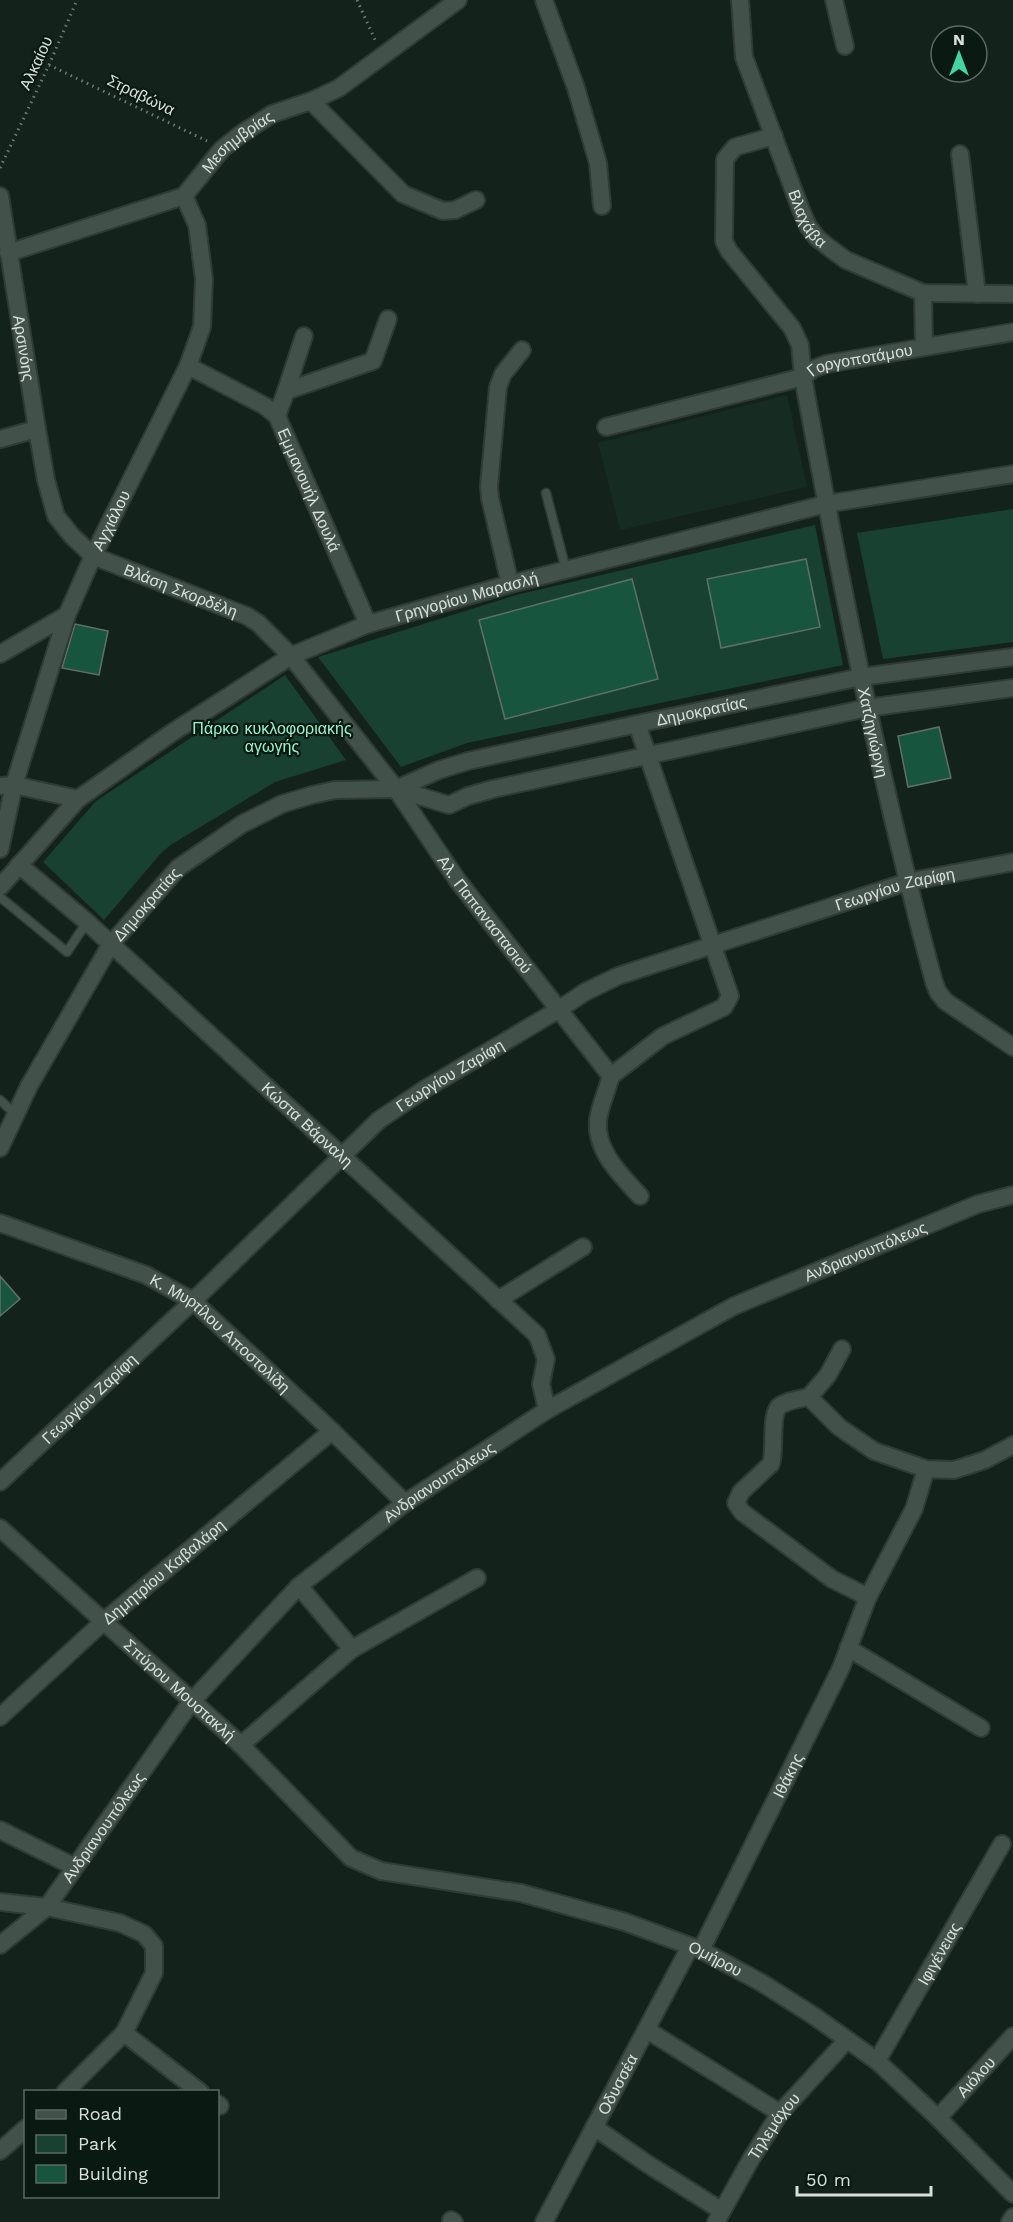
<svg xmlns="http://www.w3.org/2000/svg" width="1013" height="2222" font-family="'Work Sans',sans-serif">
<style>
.built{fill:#162b22}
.green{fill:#184131}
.building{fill:#17553e;stroke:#607068;stroke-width:1.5}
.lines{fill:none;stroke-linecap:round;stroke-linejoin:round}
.service-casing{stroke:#313b36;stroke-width:11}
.minor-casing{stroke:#313b36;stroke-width:20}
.tertiary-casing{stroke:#313b36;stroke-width:20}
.path{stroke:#6f7b76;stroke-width:3;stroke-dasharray:1.5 4.5;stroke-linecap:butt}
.service{stroke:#42524a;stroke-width:8}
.minor{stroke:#42524a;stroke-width:16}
.tertiary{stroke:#42524a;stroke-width:16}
.labels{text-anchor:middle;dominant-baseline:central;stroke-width:4.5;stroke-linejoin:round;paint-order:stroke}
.street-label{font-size:16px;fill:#d7e0dc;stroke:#0b1913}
.park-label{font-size:16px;fill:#98f2ca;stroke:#0b1913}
</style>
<rect width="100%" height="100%" fill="#14221c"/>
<path class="built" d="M787,395L807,487L620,530L598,443Z"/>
<path class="green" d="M1013,509V642L883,659L857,533Z
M815,525L843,665L467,743L401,767L318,657L516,595Z
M285,675L346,760L275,782L172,844L162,852L104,920L43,862L96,801Z"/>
<path class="building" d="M806,559L820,627L721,648L707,579Z
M632,579L658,679L505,719L479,620Z
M75,624L108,631L99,675L62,668Z
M939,727L951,778L908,787L898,736Z
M0,1276L20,1299L0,1316Z"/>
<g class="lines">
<defs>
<path id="service" d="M546,493L566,570
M0,897L67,952L87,922
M0,1100L15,1114"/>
<g id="minor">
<path d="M544,0L576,88L598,163L602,206"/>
<path id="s1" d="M740,0L744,57L801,210L808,226L817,238L831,249L846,260L923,293L1013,294"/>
<path d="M834,0L845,46"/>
<path d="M311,101L403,194L443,211L455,210L476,200"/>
<path id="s2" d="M774,136L735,147L725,159L724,241L729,251L792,328L800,345L803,377C840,580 880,782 934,982L938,992L945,1001L1013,1047"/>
<path d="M960,154L977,294"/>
<path id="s3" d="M8,253L184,196L222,149L241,134L272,114L311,101L339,88L458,0"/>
<path d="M923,293L924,346"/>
<path id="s4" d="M188,366L265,406L277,416L368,624"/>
<path d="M286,391L304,336"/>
<path d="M277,416L286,391L373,361L388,319"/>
<path id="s5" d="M606,427L803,377L813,369L826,364L1013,332"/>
<path id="s6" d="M37,429L46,480L56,516L72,536L93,556L247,616L258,623L291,656L396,789L458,881L611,1076"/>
<path d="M510,584L490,498L489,486L498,387L503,374L522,350"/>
<path d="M0,654L67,615"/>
<path d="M0,786L14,785L78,799"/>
<path id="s7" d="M396,789L439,770L468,761L637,724L861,677L1013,657"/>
<path id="s8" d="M0,849L14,785L67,615L93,556L188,366L202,327L204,279L197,225L184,196"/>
<path id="s9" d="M19,865L87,922L537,1335L546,1359L541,1384L547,1410"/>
<path d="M611,1076L663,1036L724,1007L730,996L637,724"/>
<path d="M611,1076C607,1090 600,1106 598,1120C595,1151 621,1175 640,1196"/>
<path id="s10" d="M0,1148L29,1086L111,944L178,868L242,824L282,804L312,795L335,790L396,789L449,805L468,796L493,789L867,708L1013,688"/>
<path id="s11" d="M0,1223L146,1275L193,1301L332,1431L405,1503"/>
<path d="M498,1300L583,1247"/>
<path d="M809,1397L828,1375L842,1349"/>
<path d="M926,1469L914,1509L868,1597L832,1579L742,1512L736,1503L741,1492L771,1464C776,1450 769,1412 781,1405C789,1400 800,1399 809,1397L839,1427L874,1451L926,1469L954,1470L985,1460L1013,1445"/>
<path id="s12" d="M0,1482L193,1301L379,1120L425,1089L558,1010L585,992L618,976L907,882L1013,862"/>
<path d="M299,1586L352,1649"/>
<path d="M848,1648L981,1728"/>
<path id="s13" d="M0,1717L103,1622L332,1431"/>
<path d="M241,1745L352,1649L477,1578"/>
<path d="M0,1830L75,1867"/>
<path d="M0,1902L47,1907L120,1923L144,1934L154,1946V1973L124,2033L65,2092"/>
<path id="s14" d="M0,1945L47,1907L191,1702L299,1586L405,1503L547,1410L734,1306L978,1204L1013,1195"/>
<path id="s15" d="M701,1950L841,1668L868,1597"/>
<path d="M647,2030L780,2113"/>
<path d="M124,2033L200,2092"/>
<path id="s16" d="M877,2061L1002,1844"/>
<path d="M218,2104L220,2106"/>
<path id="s17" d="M938,2118L1013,2036"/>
<path d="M594,2127L646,2163L722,2211"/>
<path d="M0,2151L26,2128"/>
<path d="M451,2220L454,2222"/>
<path id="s18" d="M544,2222L690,1947"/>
<path id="s19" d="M716,2222L751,2159L780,2113L847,2040"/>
<path d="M1010,2222L1013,2217"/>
</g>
<g id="tertiary">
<path id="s20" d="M0,196L37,429L0,439"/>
<path id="s21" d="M0,887L78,799L170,734L291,656L368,624L510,584L826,504L1013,474"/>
<path id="s22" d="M0,1528L241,1745L351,1858L381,1871L521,1893L625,1922L701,1950L762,1983L814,2016L877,2061L938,2118L1013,2194"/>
</g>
</defs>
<use href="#service" class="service-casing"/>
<use href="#minor" class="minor-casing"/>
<use href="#tertiary" class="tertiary-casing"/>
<path class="path" d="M357,0L376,42
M49,65L207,141
M0,168L49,65L77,0"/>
<use href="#service" class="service"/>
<use href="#minor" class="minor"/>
<use href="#tertiary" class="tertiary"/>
</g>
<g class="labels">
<g class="street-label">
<text transform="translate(36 63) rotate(-65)">Αλκαίου</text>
<text transform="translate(141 95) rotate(26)">Στραβώνα</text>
<text stroke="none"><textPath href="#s3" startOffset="262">Μεσημβρίας</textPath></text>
<text stroke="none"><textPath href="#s1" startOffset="231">Βλαχάβα</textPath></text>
<text stroke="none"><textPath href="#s20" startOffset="154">Αρσινόης</textPath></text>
<text stroke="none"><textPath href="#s5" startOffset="264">Γοργοποτάμου</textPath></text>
<text stroke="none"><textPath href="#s4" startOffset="183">Εμμανουήλ Δουλά</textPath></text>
<text stroke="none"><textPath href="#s8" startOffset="348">Αγχιάλου</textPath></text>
<text stroke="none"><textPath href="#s6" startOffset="238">Βλάση Σκορδέλη</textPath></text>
<text stroke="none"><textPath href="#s21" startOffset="560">Γρηγορίου Μαρασλή</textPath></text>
<text stroke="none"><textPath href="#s7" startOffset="316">Δημοκρατίας</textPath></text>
<text stroke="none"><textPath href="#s2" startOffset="662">Χατζηγιώργη</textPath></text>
<text stroke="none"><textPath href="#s12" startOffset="1094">Γεωργίου Ζαρίφη</textPath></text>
<text stroke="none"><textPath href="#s10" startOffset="286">Δημοκρατίας</textPath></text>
<text stroke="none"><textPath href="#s6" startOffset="692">Αλ. Παπαναστασιού</textPath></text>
<text stroke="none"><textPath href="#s12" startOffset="608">Γεωργίου Ζαρίφη</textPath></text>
<text stroke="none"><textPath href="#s9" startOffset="388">Κώστα Βάρναλη</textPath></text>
<text stroke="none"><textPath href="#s14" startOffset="1130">Ανδριανουπόλεως</textPath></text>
<text stroke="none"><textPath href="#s11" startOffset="250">Κ. Μυρτίλου Αποστολίδη</textPath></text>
<text stroke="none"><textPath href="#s12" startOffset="122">Γεωργίου Ζαρίφη</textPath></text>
<text stroke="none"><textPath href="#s14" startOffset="644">Ανδριανουπόλεως</textPath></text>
<text stroke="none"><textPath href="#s13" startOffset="219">Δημητρίου Καβαλάρη</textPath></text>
<text stroke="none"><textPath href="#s22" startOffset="242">Σπύρου Μουστακλή</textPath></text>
<text stroke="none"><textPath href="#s15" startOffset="195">Ιθάκης</textPath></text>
<text stroke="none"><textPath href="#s14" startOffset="158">Ανδριανουπόλεως</textPath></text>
<text stroke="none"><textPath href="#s16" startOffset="124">Ιφιγένειας</textPath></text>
<text stroke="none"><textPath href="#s22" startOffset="862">Ομήρου</textPath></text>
<text stroke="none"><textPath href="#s17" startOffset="56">Αιόλου</textPath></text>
<text stroke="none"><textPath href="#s18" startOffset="156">Οδυσσέα</textPath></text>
<text stroke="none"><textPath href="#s19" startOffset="112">Τηλεμάχου</textPath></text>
</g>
<g class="park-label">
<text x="272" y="728">Πάρκο κυκλοφοριακής<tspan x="272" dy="18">αγωγής</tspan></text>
</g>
</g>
<rect x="24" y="2090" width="195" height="108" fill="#0b1913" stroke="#5d6963" stroke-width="1.5"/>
<rect x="36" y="2110" width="30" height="9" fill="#42524a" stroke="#5d6963" stroke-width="1.5"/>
<text x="78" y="2120" font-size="18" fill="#d7e0dc">Road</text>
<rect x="36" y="2135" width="30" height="18" fill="#184131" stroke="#5d6963" stroke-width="1.5"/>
<text x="78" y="2150" font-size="18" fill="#d7e0dc">Park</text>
<rect x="36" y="2165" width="30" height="18" fill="#17553e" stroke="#5d6963" stroke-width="1.5"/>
<text x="78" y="2180" font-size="18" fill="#d7e0dc">Building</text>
<g transform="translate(959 54)"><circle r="28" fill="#0b1913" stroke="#5d6963" stroke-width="1.5"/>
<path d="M0-4.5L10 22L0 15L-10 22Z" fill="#45d49f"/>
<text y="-9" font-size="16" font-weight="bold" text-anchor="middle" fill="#d7e0dc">N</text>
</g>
<path d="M797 2186v9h134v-9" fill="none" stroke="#d7e0dc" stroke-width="3"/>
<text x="806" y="2186" font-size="18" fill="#d7e0dc" stroke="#0b1913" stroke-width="4.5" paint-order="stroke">50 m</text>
</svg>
